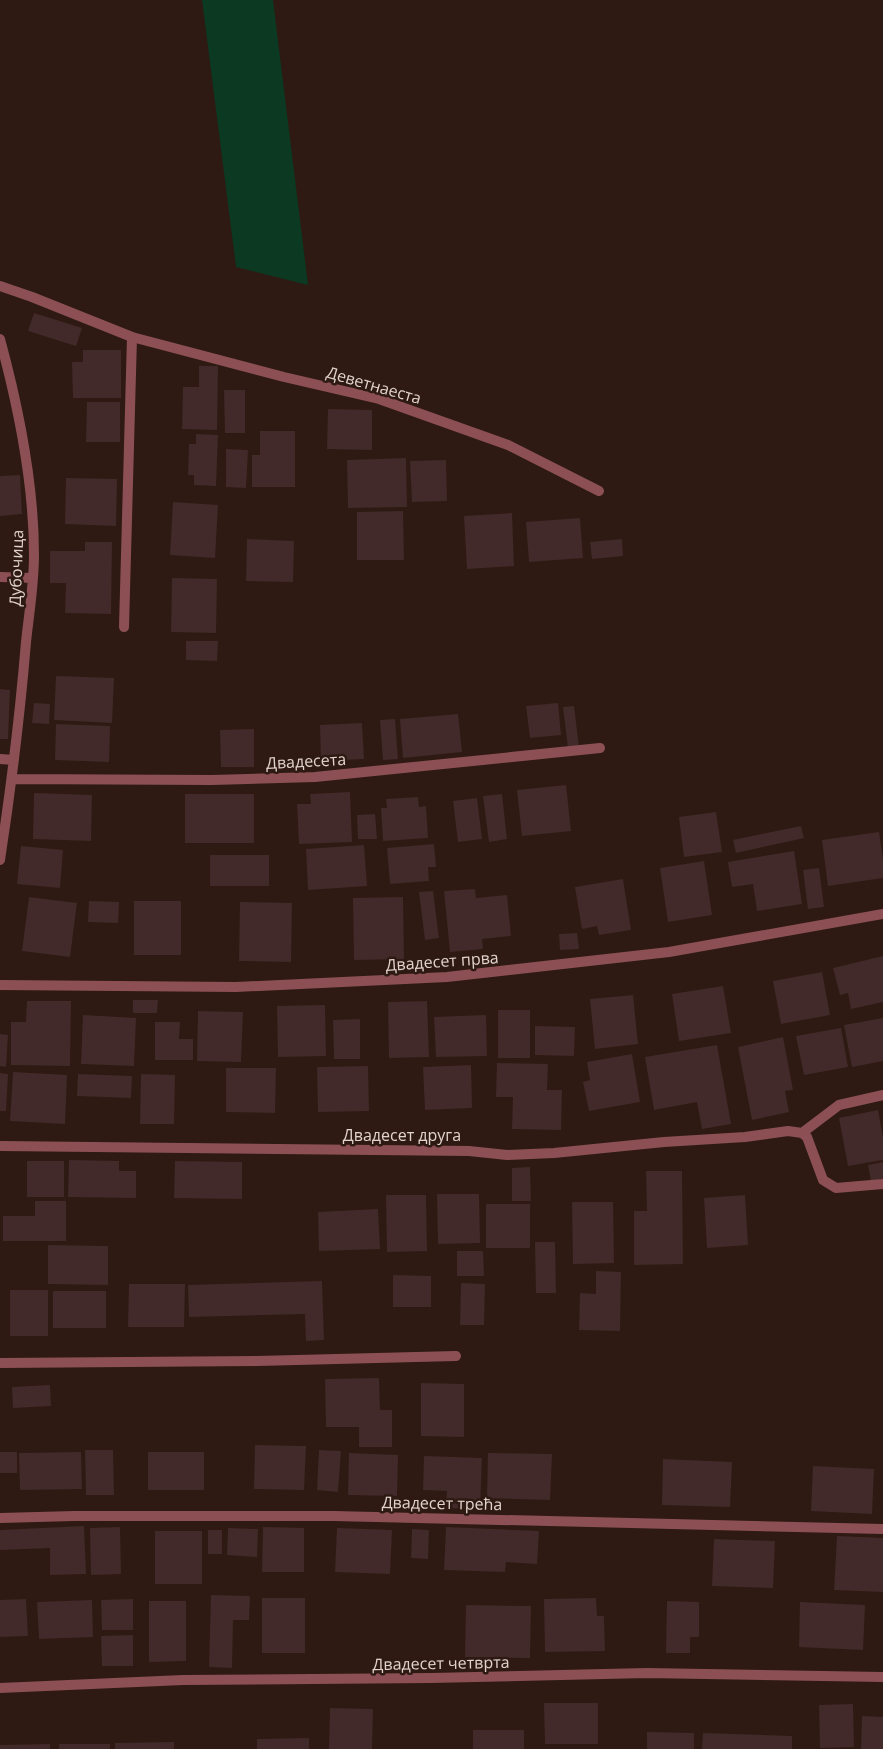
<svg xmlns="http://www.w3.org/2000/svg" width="883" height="1749" font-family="'Open Sans',sans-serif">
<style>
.green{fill:#0c3922}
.building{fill:#412a29}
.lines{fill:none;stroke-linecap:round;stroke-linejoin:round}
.service{stroke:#8c5054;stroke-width:10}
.minor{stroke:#8c5054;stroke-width:10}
.labels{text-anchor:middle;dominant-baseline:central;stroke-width:5;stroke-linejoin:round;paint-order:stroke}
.street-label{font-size:16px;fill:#e0d2cc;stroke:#2e1a12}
</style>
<rect width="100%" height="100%" fill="#2e1a12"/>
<path class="green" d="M202,0H273L308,285L236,267Z"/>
<path class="building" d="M34,313L82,328L76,346L28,331Z
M83,350H121V398H73L72,362H83Z
M199,366H218L217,430L182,429L183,387H199Z
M224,390H245V433H225Z
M87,402H120V442H86Z
M328,409L372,410V450L327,449Z
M260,431H295V487H252V455H260Z
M196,434L218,435L216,486L194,485V475H188L189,444H196Z
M226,449L248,450L246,488L226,487Z
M406,458L407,507L348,508L347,460Z
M446,460L447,501L412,502L410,461Z
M20,475L22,514L0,516V476Z
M66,478L117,479L116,526L65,524Z
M173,502L218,505L215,558L170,555Z
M403,511L404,560H357V512Z
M512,513L514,566L467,569L464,516Z
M580,518L583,558L529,562L526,522Z
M247,539L294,541L293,582L246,581Z
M622,539L623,556L592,559L590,542Z
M85,542H112L111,614L65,613L66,583H50V551H85Z
M172,578L217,579L216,633L171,632Z
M186,641H218L217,661L186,660Z
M56,676L114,678L112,723L54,720Z
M0,689L10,690L8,739H0Z
M34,703L50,704L49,724L32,723Z
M558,703L561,735L530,738L526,706Z
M574,706L579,747L568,748L563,707Z
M458,714L462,752L403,758L400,719Z
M395,719L398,759L383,760L380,720Z
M362,723L364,759L321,761L320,725Z
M56,724L110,726L109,762L55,760Z
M254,729V767H221L220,730Z
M566,785L571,831L522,836L517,790Z
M350,792L352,842L299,844L297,804H311L310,794Z
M34,793L92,795L91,841L33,839Z
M185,794H254V843H185Z
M502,794L507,839L489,842L483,796Z
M418,797L419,807L426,806L428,838L383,841L381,808H387L386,799Z
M477,798L482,839L458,842L453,801Z
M716,812L722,852L684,857L679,817Z
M375,814L377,839H358L357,815Z
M801,826L804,838L736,853L733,840Z
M879,832L883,860V878L828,886L822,840Z
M434,844L436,867H428L429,881L390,884L387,848Z
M364,845L367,886L308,890L306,849Z
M21,846L63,850L60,888L17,884Z
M794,851L802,904L757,911L753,884L732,887L728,862Z
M210,855H269V886H210Z
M704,861L712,915L668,922L660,868Z
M819,868L824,907L808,909L803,870Z
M623,879L631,930L599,935L597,926L582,929L575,887Z
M475,889L476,898L507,895L511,936L482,939L483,949L450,952L444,891Z
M433,891L439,938L425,940L419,892Z
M29,897L77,903L70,957L22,951Z
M403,897L404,959L354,960L353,898Z
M89,901L119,902L118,923L88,922Z
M134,901H181V955H134Z
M240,902L292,903L291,962L239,961Z
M577,933L579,949L560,950L559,934Z
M883,956V1002L851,1009L848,993L840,995L833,968Z
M822,972L830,1015L781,1024L773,981Z
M723,986L731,1033L679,1041L672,994Z
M633,995L638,1044L595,1049L590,999Z
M133,1000H158L157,1013H133Z
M27,1001H71L70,1066L11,1065V1022H26Z
M427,1001L429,1057L389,1058L388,1002Z
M325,1005L326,1056L278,1057L277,1006Z
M498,1010H530V1058H498Z
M198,1011L243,1012L241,1062L197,1061Z
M83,1015L136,1018L134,1066L81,1064Z
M486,1015L487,1056L436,1057L434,1017Z
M883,1018V1061L852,1067L844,1025Z
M360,1019V1059H334L333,1020Z
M155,1022H180L179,1039H193V1060H155Z
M535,1026L575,1027L574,1056L535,1055Z
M841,1028L848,1067L804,1075L796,1036Z
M0,1034L8,1035L6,1067L0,1066Z
M783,1037L793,1090L785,1091L789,1112L752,1120L738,1047Z
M717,1045L731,1124L702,1129L697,1102L654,1110L645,1057Z
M632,1054L640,1102L589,1111L583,1082L590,1080L587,1062Z
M497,1063L548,1064L547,1090H562L561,1130L512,1129L513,1097H496Z
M471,1065L472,1108L425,1110L423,1067Z
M368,1066L369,1111L318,1112L317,1067Z
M226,1068H276L275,1113L226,1112Z
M13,1072L67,1075L65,1124L10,1121Z
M0,1073L8,1074L6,1111H0Z
M78,1074L132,1076L131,1098L77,1096Z
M141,1074L175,1075L174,1124H140Z
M878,1110L883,1138V1160L848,1166L839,1118Z
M69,1160L119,1161V1171H136V1198L68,1197Z
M27,1161H64V1197H27Z
M175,1161L242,1162V1199L174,1198Z
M883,1162V1179L871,1181L868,1165Z
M530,1167L531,1201H512V1168Z
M646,1171H682L683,1264L634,1265V1211H647Z
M437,1194H479L480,1243L438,1244Z
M386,1195H426L427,1251L387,1252Z
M745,1195L748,1245L707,1248L704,1198Z
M35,1201H66V1241H3V1216H35Z
M572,1202H613L614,1263L573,1264Z
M486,1204H530V1248H486Z
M378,1209L380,1249L319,1251L318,1212Z
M535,1242H555L556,1293H536Z
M48,1245L108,1246V1285L48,1284Z
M457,1251H483L484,1276H457Z
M596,1271L621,1272L620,1331L579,1330L580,1293L596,1294Z
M393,1275L431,1276V1307H393Z
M322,1281L324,1340L306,1341L305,1314L189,1317L188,1285Z
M461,1283L485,1284L484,1325H460Z
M129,1284H185L184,1327H128Z
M10,1290H48V1336H10Z
M53,1291H106V1328H53Z
M379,1378L380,1410H392V1447H359V1427H326L325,1379Z
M421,1383L464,1384V1437L421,1436Z
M50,1385L51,1406L13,1408L12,1387Z
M255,1445L306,1446L304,1490L254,1489Z
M85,1450H113L114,1495H86Z
M319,1450L341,1451L338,1492L317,1490Z
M0,1452H17V1473H0Z
M81,1452L82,1489L20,1490L19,1453Z
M148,1452H204V1490H148Z
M349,1453L398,1455L397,1496L348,1495Z
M488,1453L552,1454L550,1500L487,1498Z
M424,1456L482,1458L480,1509L446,1508L447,1491L423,1490Z
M663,1459L732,1462L730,1507L662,1505Z
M813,1466L874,1469L872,1514L811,1511Z
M84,1526L86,1574L50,1575V1548L0,1550V1530Z
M120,1527L121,1574L91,1575L90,1528Z
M263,1527L304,1528V1572H262Z
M446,1527L539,1531L537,1564L506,1562L505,1572L444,1570Z
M228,1528L258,1529L257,1557L227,1555Z
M337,1528L392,1530L390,1574L335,1572Z
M412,1529L429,1530L428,1559L411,1558Z
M208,1530H222V1554H208Z
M155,1531H202V1584H155Z
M837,1536L883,1538V1592L834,1590Z
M714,1539L775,1541L773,1588L712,1586Z
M211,1595L250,1596L249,1620H233L232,1668L209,1667Z
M262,1598H305V1653H262Z
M596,1598L597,1616H604L605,1651L545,1652L544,1599Z
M26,1599L28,1636L0,1637V1600Z
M133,1599V1630H102L101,1600Z
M92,1600L93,1637L39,1639L37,1602Z
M149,1601H186V1661L149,1662Z
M667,1601L699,1602V1637H690V1653H666Z
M800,1602L865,1605L863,1650L799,1647Z
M466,1605L531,1606L530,1658L465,1657Z
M133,1635V1666H102L101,1636Z
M544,1703H598V1744H545Z
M853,1704L854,1747L820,1748L819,1705Z
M330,1708L373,1709L372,1749H329Z
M862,1716L883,1717V1749H861Z
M473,1730H524V1749H473Z
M647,1732L694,1733V1749H647Z
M703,1733L792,1736V1749H702Z
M309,1738V1749H257V1739Z
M174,1742V1749H115V1743Z
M50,1744V1749H0V1745Z
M59,1744H110V1749H59Z"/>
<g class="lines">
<path class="service" d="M124,627L132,337
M0,1363L257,1361L456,1356"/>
<path class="minor" d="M0,286L32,297L132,337L284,377L379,399L508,445L599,491
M0,339C19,409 34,482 34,555C34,584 29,614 26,642C20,715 11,788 0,860
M0,577L32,578
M0,759L14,760
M13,779L212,780L315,777L600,748
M0,985L236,987L447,977L669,952L883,914
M802,1133L839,1105L883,1095
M0,1146L469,1151L507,1155L554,1153L664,1142L745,1137L788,1131L802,1133L807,1137L823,1180L836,1188L883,1184
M0,1518L74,1516H334L883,1529
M0,1688L183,1680L431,1678L647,1673L883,1677"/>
</g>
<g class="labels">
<g class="street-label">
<text transform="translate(374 385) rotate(16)">Деветнаеста</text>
<text transform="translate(16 568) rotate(-88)">Дубочица</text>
<text transform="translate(306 761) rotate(-3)">Двадесета</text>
<text transform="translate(442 961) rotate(-4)">Двадесет прва</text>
<text x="402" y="1135">Двадесет друга</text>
<text transform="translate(442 1503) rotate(1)">Двадесет трећа</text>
<text transform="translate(441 1663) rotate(-1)">Двадесет четврта</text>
</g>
</g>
</svg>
